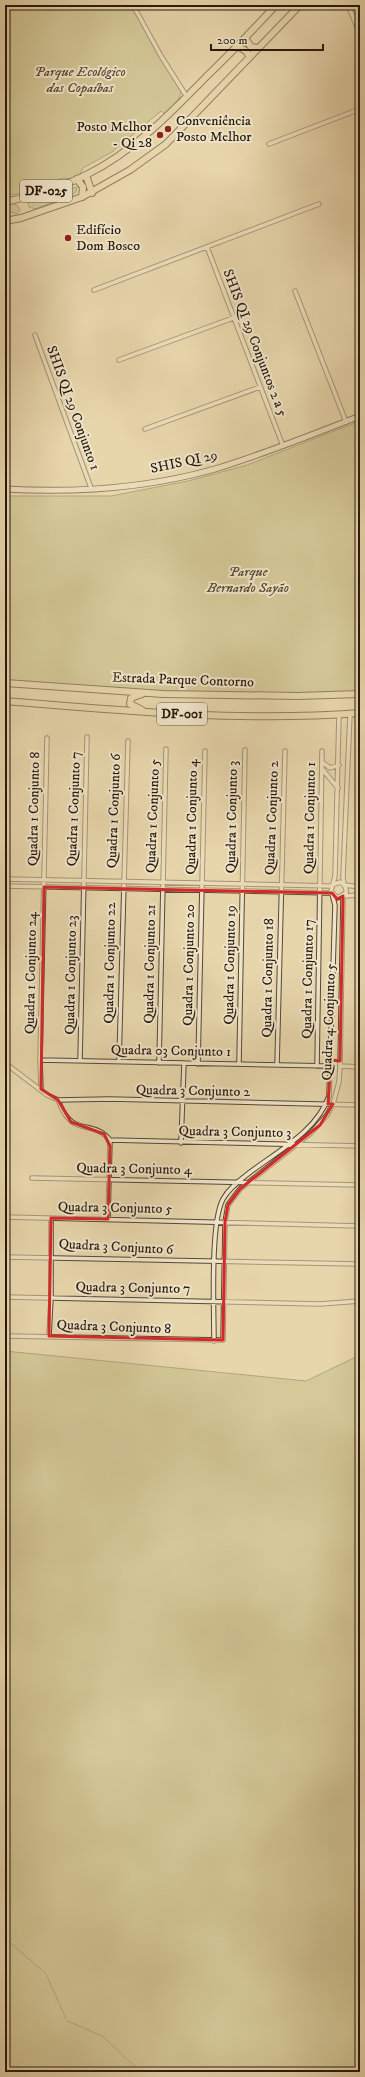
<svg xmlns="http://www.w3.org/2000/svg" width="365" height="2077" font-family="'IM FELL DW Pica',serif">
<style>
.green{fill:#bebb84;stroke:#726a48}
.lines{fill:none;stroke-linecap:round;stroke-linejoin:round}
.stream{stroke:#6b786f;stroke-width:1}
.street-casing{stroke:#574835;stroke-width:5.5}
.secondary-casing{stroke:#27180d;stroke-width:7}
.primary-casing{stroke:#27180d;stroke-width:8}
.street{stroke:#efe4c9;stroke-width:3.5}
.secondary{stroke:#efe4c9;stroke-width:5}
.primary{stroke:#e7d6ac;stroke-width:6}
.marked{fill:none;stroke:#d62828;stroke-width:3;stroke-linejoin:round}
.poi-dot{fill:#8f2418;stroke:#efe4c9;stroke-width:1.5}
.labels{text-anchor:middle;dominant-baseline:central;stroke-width:4;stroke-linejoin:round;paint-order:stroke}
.shield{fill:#efe4c9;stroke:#635545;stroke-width:1}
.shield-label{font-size:13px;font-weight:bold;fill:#27180d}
.park-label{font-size:14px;font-style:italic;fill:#544931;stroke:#efe4c9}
.poi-label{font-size:14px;fill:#27180d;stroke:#efe4c9;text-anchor:start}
.street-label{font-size:14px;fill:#27180d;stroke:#efe4c9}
</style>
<rect width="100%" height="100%" fill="#e7d6ac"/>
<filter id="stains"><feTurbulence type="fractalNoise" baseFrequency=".005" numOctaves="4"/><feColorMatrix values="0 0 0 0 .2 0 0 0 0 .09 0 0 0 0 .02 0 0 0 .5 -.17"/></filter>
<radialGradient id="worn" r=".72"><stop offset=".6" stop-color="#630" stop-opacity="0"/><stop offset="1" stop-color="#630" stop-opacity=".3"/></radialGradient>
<path class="green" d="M5,5H133L141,23L181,90C181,100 171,108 165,114L161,111L112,152L83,168L78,178C70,180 62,176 55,181L54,186L58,191L77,187L76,192L72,195L35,209L29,207C25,198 36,194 43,191L41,189L5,196Z
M5,198L18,206L20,210L17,214L10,212L5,219Z
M360,421V695H203L5,682V496H111L188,481L247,465Z
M5,1351L306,1381L360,1355V2072H5Z"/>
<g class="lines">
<path class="stream" d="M5,1938L46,1974L67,2021L102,2036L141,2072"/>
<defs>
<path id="street" d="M133,5L161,56L187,97
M348,5L360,34
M269,144L360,109
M207,247L283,446
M94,290L319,204
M295,291L346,422
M35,335L91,488
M119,360L233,318
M145,429L260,387
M322,762L330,768L339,765
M322,769L338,788
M5,840L7,735
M5,879L332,886
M344,884L343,877L350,714
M332,885L340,882C345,885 347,888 346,893L337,898L331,891L335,876L339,714
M345,885L360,887
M5,886L332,893
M344,896L360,895
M40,1060L331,1066
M80,1061L87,737
M119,1061L128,741
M5,1063L47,1095L58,1100L109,1099L360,1105
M159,1063L166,749
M239,1063L245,750
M198,1064L205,751
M277,1065L285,751
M317,1066L322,751
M340,1066L360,1067
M41,1089L40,1060L47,738
M58,1100C73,1140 90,1117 110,1140L108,1219
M110,1140L360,1146
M181,1143L184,1063
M32,1178L360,1185
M5,1217L360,1226
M5,1257L360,1264
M5,1297L320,1304L360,1301
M5,1336L223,1340L225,1222L228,1205L240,1189L311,1133L327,1115L333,1104L339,1082L340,1066L343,896
M49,1336L51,1298V1218
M214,1341C214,1309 210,1223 223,1199C229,1188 240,1180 249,1173C278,1151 317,1131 329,1096L335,905L332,894"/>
<path id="secondary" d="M5,489C74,493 148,488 215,469C264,454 312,435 360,416"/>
<path id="primary" d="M245,38L251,47L258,48
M237,46L246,51L250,57
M86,175L92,193
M77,179L83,187L82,197
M5,202C32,196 61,188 86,175C133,152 170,114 206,77C230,54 253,30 276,5
M5,221L21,218L82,197L130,170L166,144L300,5
M5,683L163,694L298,696L360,694
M5,701C123,711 242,722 360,713
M142,710L130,704L131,698L142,694"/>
</defs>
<use href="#street" class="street-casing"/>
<use href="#secondary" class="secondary-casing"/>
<use href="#primary" class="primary-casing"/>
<use href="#street" class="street"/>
<use href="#secondary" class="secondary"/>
<use href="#primary" class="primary"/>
</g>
<path d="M0 0H365V2077H0ZM44,887L332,893L337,899L343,896L340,1061L331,1060L328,1104H333L320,1125L240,1189L228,1205L225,1222L223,1340L49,1336L51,1218L108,1219L110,1146L104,1134L71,1122L58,1100L41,1089Z" fill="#e7d6ac" fill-opacity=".55" fill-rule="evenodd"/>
<path class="marked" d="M44,887L332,893L337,899L343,896L340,1061L331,1060L328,1104H333L320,1125L240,1189L228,1205L225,1222L223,1340L49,1336L51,1218L108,1219L110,1146L104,1134L71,1122L58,1100L41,1089Z"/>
<g class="poi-dot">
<circle cx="168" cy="129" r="4"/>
<circle cx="160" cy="135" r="4"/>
<circle cx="68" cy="238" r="4"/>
</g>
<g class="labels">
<g class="shield">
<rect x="20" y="180" width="52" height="22" rx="3"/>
<rect x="157" y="703" width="50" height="22" rx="3"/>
</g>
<g class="shield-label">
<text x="46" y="191">DF-025</text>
<text x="182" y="714">DF-001</text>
</g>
<g class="park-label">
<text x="80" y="72">Parque Ecológico<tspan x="80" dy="16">das Copaíbas</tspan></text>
<text x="248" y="572">Parque<tspan x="248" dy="16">Bernardo Sayão</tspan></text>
</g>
<g class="poi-label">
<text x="176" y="121">Conveniência<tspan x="176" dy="16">Posto Melhor</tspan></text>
<text x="152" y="127" text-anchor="end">Posto Melhor<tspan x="152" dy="16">- Qi 28</tspan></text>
<text x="76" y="230">Edifício<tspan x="76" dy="16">Dom Bosco</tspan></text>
</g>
<g class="street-label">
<text transform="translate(255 343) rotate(69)">SHIS QI 29 Conjuntos 2 a 5</text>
<text transform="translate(73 408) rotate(70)">SHIS QI 29 Conjunto 1</text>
<text transform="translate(184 462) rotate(-12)">SHIS QI 29</text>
<text transform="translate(183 680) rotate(2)">Estrada Parque Contorno</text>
<text transform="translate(34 809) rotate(-89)">Quadra 1 Conjunto 8</text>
<text transform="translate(74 809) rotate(-88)">Quadra 1 Conjunto 7</text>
<text transform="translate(114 811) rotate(-88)">Quadra 1 Conjunto 6</text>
<text transform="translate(153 816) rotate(-88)">Quadra 1 Conjunto 5</text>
<text transform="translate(192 817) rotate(-89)">Quadra 1 Conjunto 4</text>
<text transform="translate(232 817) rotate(-89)">Quadra 1 Conjunto 3</text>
<text transform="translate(272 818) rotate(-88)">Quadra 1 Conjunto 2</text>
<text transform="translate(310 818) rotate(-89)">Quadra 1 Conjunto 1</text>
<text transform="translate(110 963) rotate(-89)">Quadra 1 Conjunto 22</text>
<text transform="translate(150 964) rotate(-89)">Quadra 1 Conjunto 21</text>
<text transform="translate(189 965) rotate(-89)">Quadra 1 Conjunto 20</text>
<text transform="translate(230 965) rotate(-89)">Quadra 1 Conjunto 19</text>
<text transform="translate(31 973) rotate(-89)">Quadra 1 Conjunto 24</text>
<text transform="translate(71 975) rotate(-89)">Quadra 1 Conjunto 23</text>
<text transform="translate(268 978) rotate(-89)">Quadra 1 Conjunto 18</text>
<text transform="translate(308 979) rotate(-89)">Quadra 1 Conjunto 17</text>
<text transform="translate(329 1022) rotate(-88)">Quadra 4 Conjunto 5</text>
<text transform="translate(171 1051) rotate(1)">Quadra 03 Conjunto 1</text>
<text transform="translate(193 1091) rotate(1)">Quadra 3 Conjunto 2</text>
<text transform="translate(235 1132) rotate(1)">Quadra 3 Conjunto 3</text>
<text transform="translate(134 1169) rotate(1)">Quadra 3 Conjunto 4</text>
<text transform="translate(115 1208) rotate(1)">Quadra 3 Conjunto 5</text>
<text transform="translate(116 1247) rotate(3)">Quadra 3 Conjunto 6</text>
<text transform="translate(133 1288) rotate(1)">Quadra 3 Conjunto 7</text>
<text transform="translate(114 1327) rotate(2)">Quadra 3 Conjunto 8</text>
</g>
</g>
<rect width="365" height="2077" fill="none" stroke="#e7d6ac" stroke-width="20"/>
<rect x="6" y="6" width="353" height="2065" fill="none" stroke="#27180d" stroke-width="2"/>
<rect x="10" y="10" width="345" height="2057" fill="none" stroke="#27180d"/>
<path d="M211 44v6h112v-6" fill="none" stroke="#27180d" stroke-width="2"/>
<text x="217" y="44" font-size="12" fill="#27180d" stroke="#efe4c9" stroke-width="3" paint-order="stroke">200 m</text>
<rect width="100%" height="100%" filter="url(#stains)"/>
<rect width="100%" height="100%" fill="url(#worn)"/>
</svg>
